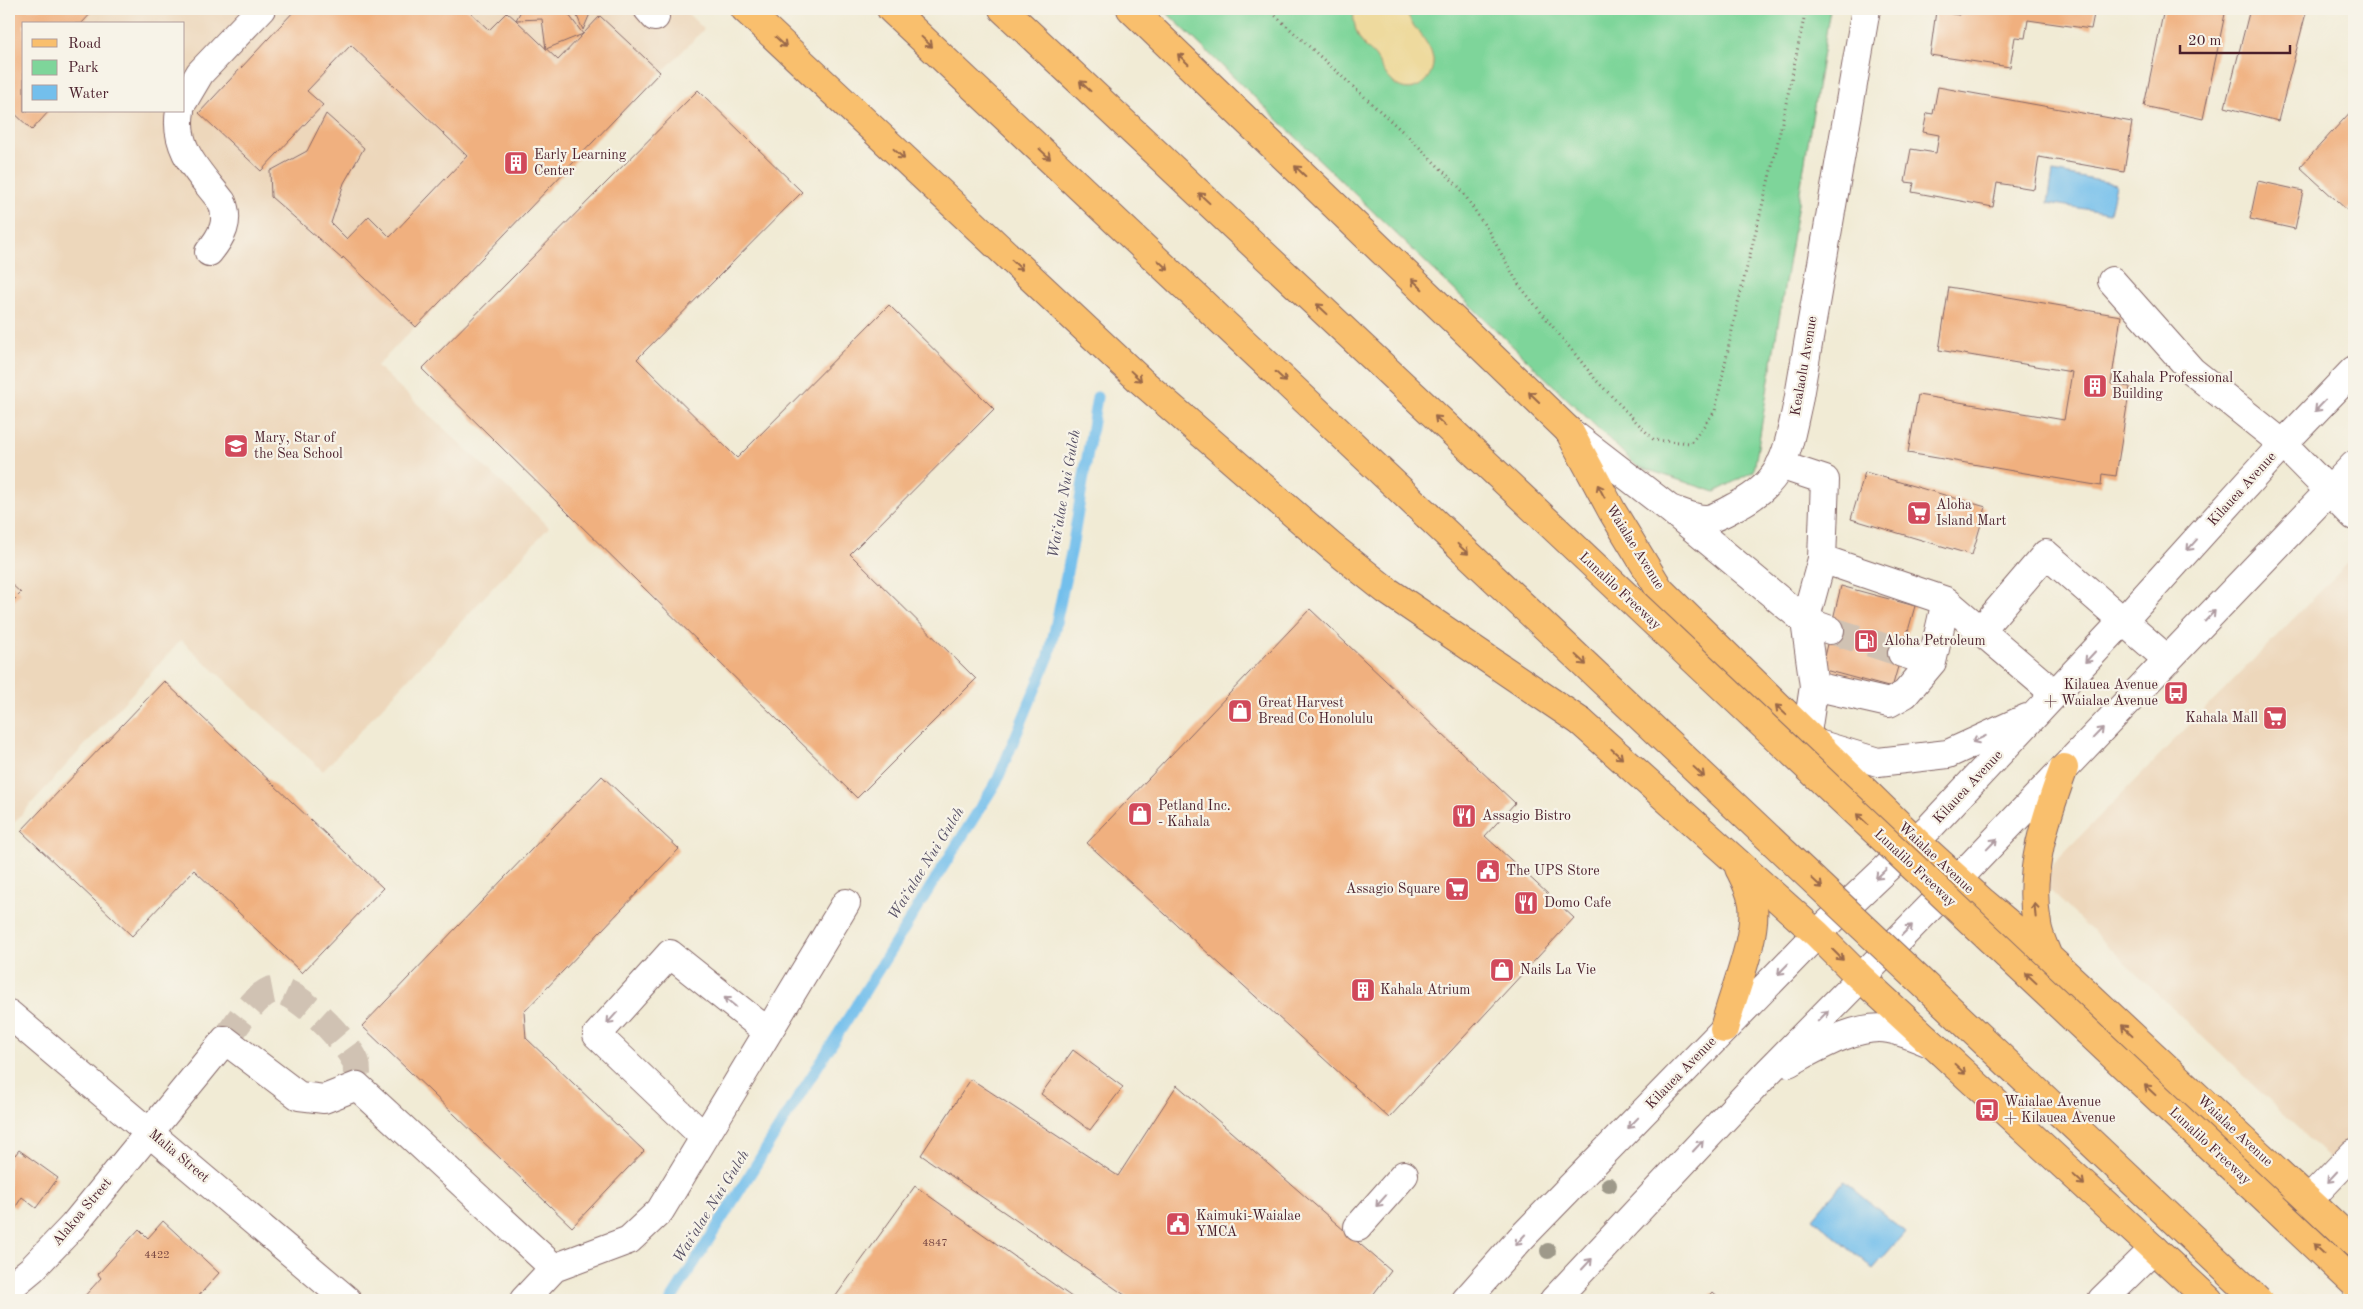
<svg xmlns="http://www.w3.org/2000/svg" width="2363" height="1309" font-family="'Old Standard TT',serif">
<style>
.built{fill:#edd7bb;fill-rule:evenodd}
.green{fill:#7ed59a;stroke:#647a62}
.sand{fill:#eeda9e;stroke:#9c7c64}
.water{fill:#73bfec;stroke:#5e6f8c}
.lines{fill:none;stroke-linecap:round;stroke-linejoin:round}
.stream{stroke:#73bfec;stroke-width:11}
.building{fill:#f0b07f;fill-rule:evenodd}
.minor-tunnel{stroke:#d0c2b3;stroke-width:28;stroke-dasharray:28 14;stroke-linecap:butt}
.minor-casing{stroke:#846666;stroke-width:30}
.major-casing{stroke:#846666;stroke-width:30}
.highway-casing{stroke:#846666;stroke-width:30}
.path{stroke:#846666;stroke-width:3;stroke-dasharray:1 4;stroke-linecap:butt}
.minor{stroke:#fff;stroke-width:28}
.major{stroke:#f9bf6d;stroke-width:28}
.highway{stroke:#f9bf6d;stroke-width:28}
.highway-bridge-casing{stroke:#846666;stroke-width:30;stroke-linecap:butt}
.highway-bridge{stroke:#f9bf6d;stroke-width:28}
.tree{fill:#9e998a}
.oneway{stroke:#996749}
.oneway2{stroke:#ae9aa0}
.labels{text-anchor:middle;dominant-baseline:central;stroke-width:4.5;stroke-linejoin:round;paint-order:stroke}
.number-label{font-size:11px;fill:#744340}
.poi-label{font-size:14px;fill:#4a1f2b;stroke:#f7f3e8;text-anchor:start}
.street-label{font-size:14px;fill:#4a1f2b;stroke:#f7f3e8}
.water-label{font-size:15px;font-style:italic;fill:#564f65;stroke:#f7f3e8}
</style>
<rect width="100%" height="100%" fill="#f7f3e8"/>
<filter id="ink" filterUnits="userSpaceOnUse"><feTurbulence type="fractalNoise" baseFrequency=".02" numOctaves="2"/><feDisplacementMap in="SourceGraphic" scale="10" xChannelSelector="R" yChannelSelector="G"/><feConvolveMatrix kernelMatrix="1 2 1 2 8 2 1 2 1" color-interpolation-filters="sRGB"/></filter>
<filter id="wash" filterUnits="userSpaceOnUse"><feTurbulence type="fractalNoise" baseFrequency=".0096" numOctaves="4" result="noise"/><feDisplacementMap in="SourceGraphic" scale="20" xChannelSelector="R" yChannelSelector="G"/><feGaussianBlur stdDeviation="1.12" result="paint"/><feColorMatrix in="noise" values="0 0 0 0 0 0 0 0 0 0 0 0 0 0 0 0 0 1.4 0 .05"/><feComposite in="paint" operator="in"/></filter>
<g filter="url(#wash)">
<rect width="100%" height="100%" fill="#f1ebd5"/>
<path class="built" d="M9,9H683L704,29L377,366L549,527L323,771L181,640L9,828ZM24,24H184V111H24Z
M2354,557V1182L2038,879Z"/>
<path class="green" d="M1163,9H1830L1754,471L1715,492L1637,466Z"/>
<path class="sand" d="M1353,9H1405C1410,28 1430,39 1433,59C1435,79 1413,98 1395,84C1384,75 1382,66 1375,56C1372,52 1367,49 1364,45C1355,35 1354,22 1353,9Z"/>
<path class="water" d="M2053,172L2116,184L2110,213L2048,203Z
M1844,1181L1905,1232L1873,1269L1813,1218Z"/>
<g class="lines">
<path class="stream" d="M671,1300L997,781L1049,656L1072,548L1097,397"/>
</g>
<g id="blocks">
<path class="building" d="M9,9H95L81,24H24V111H49L32,130L9,108Z
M296,9H467L489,30L507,12L516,20L522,9H572L569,15L583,34L600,16L660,72L416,327L343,257L342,259L271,197L270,171L307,151L326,114L364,148L344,183L331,223L347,239L369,216L390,237L467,156L351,45L307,91L323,105L261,171L199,113ZM542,19L546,49L583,34L558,60L516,20Z
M574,9H592L583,30Z
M1960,9H2095L2091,29L2028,20L2025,38L2015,37L2010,67L1930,55L1936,11L1959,15Z
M2164,9H2226L2203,119L2144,106Z
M2250,9H2307L2278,121L2225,107Z
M1938,87L2132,122L2124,172L2039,157L2034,189L1997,183L1993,207L1912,192L1914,183L1905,182L1911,149L1936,153L1939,135L1923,132L1927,113L1933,114Z
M698,90L802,192L637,359L737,458L889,305L994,409L850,554L976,679L857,798L422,369Z
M2354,108V204L2348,211L2300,167Z
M2258,181L2303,191L2295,229L2250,219Z
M1949,287L2121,316L2111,384L2130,387L2116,476L2102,474L2101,486L1908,453L1918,395L2064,420L2072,372L1939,350Z
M1865,472L1986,507L1972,555L1851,519Z
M9,582L21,593L9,605Z
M1841,586L1915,606L1892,688L1821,669Z
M1310,609L1515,803L1485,836L1574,918L1389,1118L1087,843Z
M164,681L383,888L302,973L194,870L132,936L21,831Z
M602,776L679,849L524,1012L526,1038L644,1151L572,1227L362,1026Z
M1073,1050L1123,1087L1090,1130L1041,1094Z
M971,1079L1118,1176L1177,1085L1391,1271L1369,1300H1132L921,1155Z
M19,1150L58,1178L36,1208L22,1197L15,1208L10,1204L9,1206V1151L15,1155Z
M915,1186L1076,1300H833Z
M163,1221L219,1273L195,1300H81L101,1278L98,1274L139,1229L148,1238Z
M1713,1292L1722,1300H1706Z"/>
</g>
</g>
<g filter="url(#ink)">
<use href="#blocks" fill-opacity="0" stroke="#846666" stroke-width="1"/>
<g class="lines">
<path class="minor-tunnel" d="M1830,630L1902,653
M225,1040C235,1027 257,993 272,990C293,985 350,1044 356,1063C358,1070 356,1079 357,1086"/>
<defs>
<path id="minor" d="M648,9L655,17
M184,100L200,73L261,9
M180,111C173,150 201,174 222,202C230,222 222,236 209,252
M2112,281L2192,371L2283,444L2354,516
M1569,431L1670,509L1805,621L1830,630
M1780,465L1825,480L1822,559
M1670,509C1680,512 1696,520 1707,519C1716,518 1729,510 1738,505C1786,480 1787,450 1798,402L1866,9
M1946,601L2055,694
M1981,630L2046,554L2168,660
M1814,686L1805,621L1822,559L1946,601L1932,662L1902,653
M1807,733L1814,686L1889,703L1905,694L1932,662
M1818,744L1878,762L1948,754L2027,718
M9,1014L347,1300
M1788,1063C1815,1049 1857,1023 1889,1029C1904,1032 1918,1038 1932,1044
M704,1137L597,1035L670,954L768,1032
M2309,1200L2354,1153
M1358,1227L1404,1175
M554,1268L629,1240L660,1211L846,903
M9,1288L32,1269L73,1226L225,1040L299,1096L324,1099L357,1086L554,1268L524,1300
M1466,1300L1521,1238L1817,934L1930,827L2123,621L2283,444L2354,370
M1554,1300L1768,1072L1958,879L2354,465
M2102,1300L2154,1249"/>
<path id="major" d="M1569,431L1612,511L1660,590L1916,841L1983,902L2048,957L2354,1243
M1581,722L1817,934L1860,977L2209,1300
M2048,957C2044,946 2038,935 2037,924C2027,871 2046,817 2064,768
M1724,1029C1733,992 1757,940 1753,904C1751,891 1745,880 1739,868"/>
<path id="highway" d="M745,9L1140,380L1332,547L1386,590L1581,722
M891,9L1427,515
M1003,9L1476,454
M1131,9L1569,431"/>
</defs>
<use href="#minor" class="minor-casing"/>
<use href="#major" class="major-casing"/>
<use href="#highway" class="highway-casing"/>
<path class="path" d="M1268,9L1414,142L1460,188L1489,232L1519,285L1596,380L1654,440L1691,443L1715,411L1737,307L1777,146L1806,9"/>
<use href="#minor" class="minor"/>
<use href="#major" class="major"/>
<use href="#highway" class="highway"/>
<defs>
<path id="highway-bridge" d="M1476,454L2354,1283
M1427,515L2258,1300"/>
</defs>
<use href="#highway-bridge" class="highway-bridge-casing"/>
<use href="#highway-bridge" class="highway-bridge"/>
</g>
<g class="tree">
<circle cx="1609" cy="1185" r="8"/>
<circle cx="1548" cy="1251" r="8"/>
</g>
<defs><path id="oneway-shaft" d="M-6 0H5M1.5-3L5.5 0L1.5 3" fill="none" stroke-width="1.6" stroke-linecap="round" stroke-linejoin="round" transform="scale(1.25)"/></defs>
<g class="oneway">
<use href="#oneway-shaft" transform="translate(781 42) rotate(43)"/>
<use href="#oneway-shaft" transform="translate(927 42) rotate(43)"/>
<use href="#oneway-shaft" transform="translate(1183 59) rotate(-136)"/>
<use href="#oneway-shaft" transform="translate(1085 86) rotate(-137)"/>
<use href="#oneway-shaft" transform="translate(899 154) rotate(43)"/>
<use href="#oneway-shaft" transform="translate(1045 154) rotate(43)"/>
<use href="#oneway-shaft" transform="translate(1300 171) rotate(-136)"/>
<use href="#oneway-shaft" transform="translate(1204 198) rotate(-137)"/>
<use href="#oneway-shaft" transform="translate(1017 265) rotate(43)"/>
<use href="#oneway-shaft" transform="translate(1163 265) rotate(43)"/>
<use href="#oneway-shaft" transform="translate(1417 284) rotate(-136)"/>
<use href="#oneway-shaft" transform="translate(1322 309) rotate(-137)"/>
<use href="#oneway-shaft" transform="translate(1136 376) rotate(43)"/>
<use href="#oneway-shaft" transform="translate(1281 377) rotate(43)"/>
<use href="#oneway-shaft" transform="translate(1534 397) rotate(-136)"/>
<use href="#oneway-shaft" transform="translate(1440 421) rotate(-137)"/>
<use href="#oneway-shaft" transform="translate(1601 491) rotate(-118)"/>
<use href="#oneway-shaft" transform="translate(1463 549) rotate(43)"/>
<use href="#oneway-shaft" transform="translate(1581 660) rotate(43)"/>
<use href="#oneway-shaft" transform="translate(1781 710) rotate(-137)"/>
<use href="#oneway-shaft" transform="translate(1617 754) rotate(42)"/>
<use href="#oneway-shaft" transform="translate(1699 772) rotate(43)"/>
<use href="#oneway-shaft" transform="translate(1862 819) rotate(-137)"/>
<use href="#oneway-shaft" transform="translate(1817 883) rotate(43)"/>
<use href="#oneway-shaft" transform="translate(2035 910) rotate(-95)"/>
<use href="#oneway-shaft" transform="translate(1838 955) rotate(45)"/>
<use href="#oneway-shaft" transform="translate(2031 978) rotate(-137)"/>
<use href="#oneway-shaft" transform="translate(2127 1030) rotate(-137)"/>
<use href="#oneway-shaft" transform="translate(1960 1069) rotate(43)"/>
<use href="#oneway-shaft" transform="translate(2150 1090) rotate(-137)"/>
<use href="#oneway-shaft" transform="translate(2079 1180) rotate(43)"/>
<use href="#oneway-shaft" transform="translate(2319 1249) rotate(-137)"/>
</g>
<g class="oneway2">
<use href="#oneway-shaft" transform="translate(2320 406) rotate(134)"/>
<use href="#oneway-shaft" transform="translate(2192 545) rotate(132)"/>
<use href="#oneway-shaft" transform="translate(2210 616) rotate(-47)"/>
<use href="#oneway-shaft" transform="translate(2090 657) rotate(133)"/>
<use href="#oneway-shaft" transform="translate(2098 733) rotate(-46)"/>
<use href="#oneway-shaft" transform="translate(1979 739) rotate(155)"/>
<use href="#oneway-shaft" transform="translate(1992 844) rotate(-46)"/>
<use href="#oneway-shaft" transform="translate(1881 874) rotate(137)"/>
<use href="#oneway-shaft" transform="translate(1907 930) rotate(-45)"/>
<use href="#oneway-shaft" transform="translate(1783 969) rotate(134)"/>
<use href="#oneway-shaft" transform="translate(730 1002) rotate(-141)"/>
<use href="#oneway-shaft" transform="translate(1823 1016) rotate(-46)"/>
<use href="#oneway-shaft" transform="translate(612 1018) rotate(132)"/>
<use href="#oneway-shaft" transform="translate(1633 1123) rotate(134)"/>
<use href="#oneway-shaft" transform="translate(1698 1146) rotate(-47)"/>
<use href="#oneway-shaft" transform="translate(2332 1177) rotate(133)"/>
<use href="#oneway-shaft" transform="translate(1381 1201) rotate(132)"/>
<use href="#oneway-shaft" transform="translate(1520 1240) rotate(133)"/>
<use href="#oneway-shaft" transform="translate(1587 1264) rotate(-47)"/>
</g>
</g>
<defs>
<symbol id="building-square" viewBox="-11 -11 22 22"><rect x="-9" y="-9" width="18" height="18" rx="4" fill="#d1495b" stroke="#f7f3e8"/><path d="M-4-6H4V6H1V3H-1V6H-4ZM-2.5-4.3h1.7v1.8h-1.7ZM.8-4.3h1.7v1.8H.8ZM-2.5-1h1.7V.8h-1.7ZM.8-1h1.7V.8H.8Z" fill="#fff"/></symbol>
<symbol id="school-square" viewBox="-11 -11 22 22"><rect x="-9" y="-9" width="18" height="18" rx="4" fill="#d1495b" stroke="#f7f3e8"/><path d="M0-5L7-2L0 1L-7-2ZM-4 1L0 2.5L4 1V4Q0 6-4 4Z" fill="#fff"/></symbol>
<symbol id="supermarket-square" viewBox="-11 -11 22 22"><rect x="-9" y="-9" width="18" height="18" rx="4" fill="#d1495b" stroke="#f7f3e8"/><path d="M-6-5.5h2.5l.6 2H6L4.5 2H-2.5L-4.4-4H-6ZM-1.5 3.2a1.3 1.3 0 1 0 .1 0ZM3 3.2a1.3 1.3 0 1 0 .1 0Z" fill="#fff"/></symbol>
<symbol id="fuel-square" viewBox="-11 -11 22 22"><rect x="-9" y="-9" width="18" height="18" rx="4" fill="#d1495b" stroke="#f7f3e8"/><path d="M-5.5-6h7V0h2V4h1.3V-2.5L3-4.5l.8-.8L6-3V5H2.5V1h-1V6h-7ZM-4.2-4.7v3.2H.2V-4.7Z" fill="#fff"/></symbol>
<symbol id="bus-square" viewBox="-11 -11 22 22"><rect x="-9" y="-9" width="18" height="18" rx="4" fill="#d1495b" stroke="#f7f3e8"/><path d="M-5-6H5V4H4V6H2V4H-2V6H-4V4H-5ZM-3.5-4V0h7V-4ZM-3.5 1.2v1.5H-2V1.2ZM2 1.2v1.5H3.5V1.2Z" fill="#fff"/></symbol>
<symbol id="shop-square" viewBox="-11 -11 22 22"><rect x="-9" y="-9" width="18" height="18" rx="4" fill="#d1495b" stroke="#f7f3e8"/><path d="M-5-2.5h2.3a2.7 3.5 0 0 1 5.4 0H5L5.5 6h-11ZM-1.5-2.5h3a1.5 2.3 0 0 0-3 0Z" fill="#fff"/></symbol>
<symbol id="restaurant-square" viewBox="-11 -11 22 22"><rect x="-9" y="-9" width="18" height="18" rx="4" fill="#d1495b" stroke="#f7f3e8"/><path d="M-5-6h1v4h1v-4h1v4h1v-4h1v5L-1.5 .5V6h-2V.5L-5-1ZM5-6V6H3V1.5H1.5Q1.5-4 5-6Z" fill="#fff"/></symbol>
<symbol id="civic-square" viewBox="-11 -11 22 22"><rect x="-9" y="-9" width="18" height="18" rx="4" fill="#d1495b" stroke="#f7f3e8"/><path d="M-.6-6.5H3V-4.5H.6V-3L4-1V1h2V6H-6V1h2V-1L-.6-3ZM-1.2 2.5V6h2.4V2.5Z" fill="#fff"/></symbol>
</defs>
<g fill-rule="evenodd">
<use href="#building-square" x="502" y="149" width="28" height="28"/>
<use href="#building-square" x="2081" y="372" width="28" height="28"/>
<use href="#school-square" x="222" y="432" width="28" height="28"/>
<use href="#supermarket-square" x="1905" y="499" width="28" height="28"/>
<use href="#fuel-square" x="1852" y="627" width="28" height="28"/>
<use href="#bus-square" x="2162" y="679" width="28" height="28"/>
<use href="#shop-square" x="1226" y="697" width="28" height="28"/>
<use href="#supermarket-square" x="2261" y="704" width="28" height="28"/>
<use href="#shop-square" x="1126" y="800" width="28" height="28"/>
<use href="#restaurant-square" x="1450" y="802" width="28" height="28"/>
<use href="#civic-square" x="1474" y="857" width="28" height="28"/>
<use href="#supermarket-square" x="1443" y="875" width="28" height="28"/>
<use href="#restaurant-square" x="1512" y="889" width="28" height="28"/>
<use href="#shop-square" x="1488" y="956" width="28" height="28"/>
<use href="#building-square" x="1349" y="976" width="28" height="28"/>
<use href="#bus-square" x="1973" y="1096" width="28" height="28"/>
<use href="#civic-square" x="1164" y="1210" width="28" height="28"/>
</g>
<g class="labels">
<g class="number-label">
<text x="935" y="1243">4847</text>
<text x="157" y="1255">4422</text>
</g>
<g class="poi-label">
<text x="534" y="155">Early Learning<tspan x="534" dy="16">Center</tspan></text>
<text x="2112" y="378">Kahala Professional<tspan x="2112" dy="16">Building</tspan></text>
<text x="254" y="438">Mary, Star of<tspan x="254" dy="16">the Sea School</tspan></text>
<text x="1936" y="505">Aloha<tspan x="1936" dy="16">Island Mart</tspan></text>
<text x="1884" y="641">Aloha Petroleum</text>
<text x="2158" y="685" text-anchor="end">Kilauea Avenue<tspan x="2158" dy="16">+ Waialae Avenue</tspan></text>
<text x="1258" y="703">Great Harvest<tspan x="1258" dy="16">Bread Co Honolulu</tspan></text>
<text x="2258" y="718" text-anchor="end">Kahala Mall</text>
<text x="1158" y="806">Petland Inc.<tspan x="1158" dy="16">- Kahala</tspan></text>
<text x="1482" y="816">Assagio Bistro</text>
<text x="1506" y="871">The UPS Store</text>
<text x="1440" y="889" text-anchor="end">Assagio Square</text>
<text x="1544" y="903">Domo Cafe</text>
<text x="1520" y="970">Nails La Vie</text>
<text x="1380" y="990">Kahala Atrium</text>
<text x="2004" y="1102">Waialae Avenue<tspan x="2004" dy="16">+ Kilauea Avenue</tspan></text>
<text x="1196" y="1216">Kaimuki-Waialae<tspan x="1196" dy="16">YMCA</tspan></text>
</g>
<g class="street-label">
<text transform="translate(1804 366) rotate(-80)">Kealaolu Avenue</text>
<text transform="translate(2242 489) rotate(-48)">Kilauea Avenue</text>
<text transform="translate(1635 547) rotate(58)">Waialae Avenue</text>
<text transform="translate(1620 591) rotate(43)">Lunalilo Freeway</text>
<text transform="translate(1968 787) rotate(-47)">Kilauea Avenue</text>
<text transform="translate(1936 858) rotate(43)">Waialae Avenue</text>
<text transform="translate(1915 868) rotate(43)">Lunalilo Freeway</text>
<text transform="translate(1681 1073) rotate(-46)">Kilauea Avenue</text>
<text transform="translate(2235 1131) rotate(43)">Waialae Avenue</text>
<text transform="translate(2210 1146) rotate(43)">Lunalilo Freeway</text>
<text transform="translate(179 1156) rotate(40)">Malia Street</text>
<text transform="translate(82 1212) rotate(-50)">Alakoa Street</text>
</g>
<g class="water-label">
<text transform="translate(1065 494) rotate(-80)">Waiʻalae Nui Gulch</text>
<text transform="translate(927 864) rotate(-58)">Waiʻalae Nui Gulch</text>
<text transform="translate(712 1207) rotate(-58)">Waiʻalae Nui Gulch</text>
</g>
</g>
<rect width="2363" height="1309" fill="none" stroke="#f7f3e8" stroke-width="30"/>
<rect x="22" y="22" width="162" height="90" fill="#f7f3e8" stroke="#b29e9c"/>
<rect x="32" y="39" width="25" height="8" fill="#f9bf6d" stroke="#b29e9c"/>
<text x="68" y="48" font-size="15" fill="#4a1f2b">Road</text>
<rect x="32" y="60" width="25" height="15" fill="#7ed59a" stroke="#b29e9c"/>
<text x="68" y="72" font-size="15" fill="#4a1f2b">Park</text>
<rect x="32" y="85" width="25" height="15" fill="#73bfec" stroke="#b29e9c"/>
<text x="68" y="98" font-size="15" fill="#4a1f2b">Water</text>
<path d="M2180 45v8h110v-8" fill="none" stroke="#4a1f2b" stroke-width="2.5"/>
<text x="2188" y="45" font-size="15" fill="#4a1f2b" stroke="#f7f3e8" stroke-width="4" paint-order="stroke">20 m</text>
</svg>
